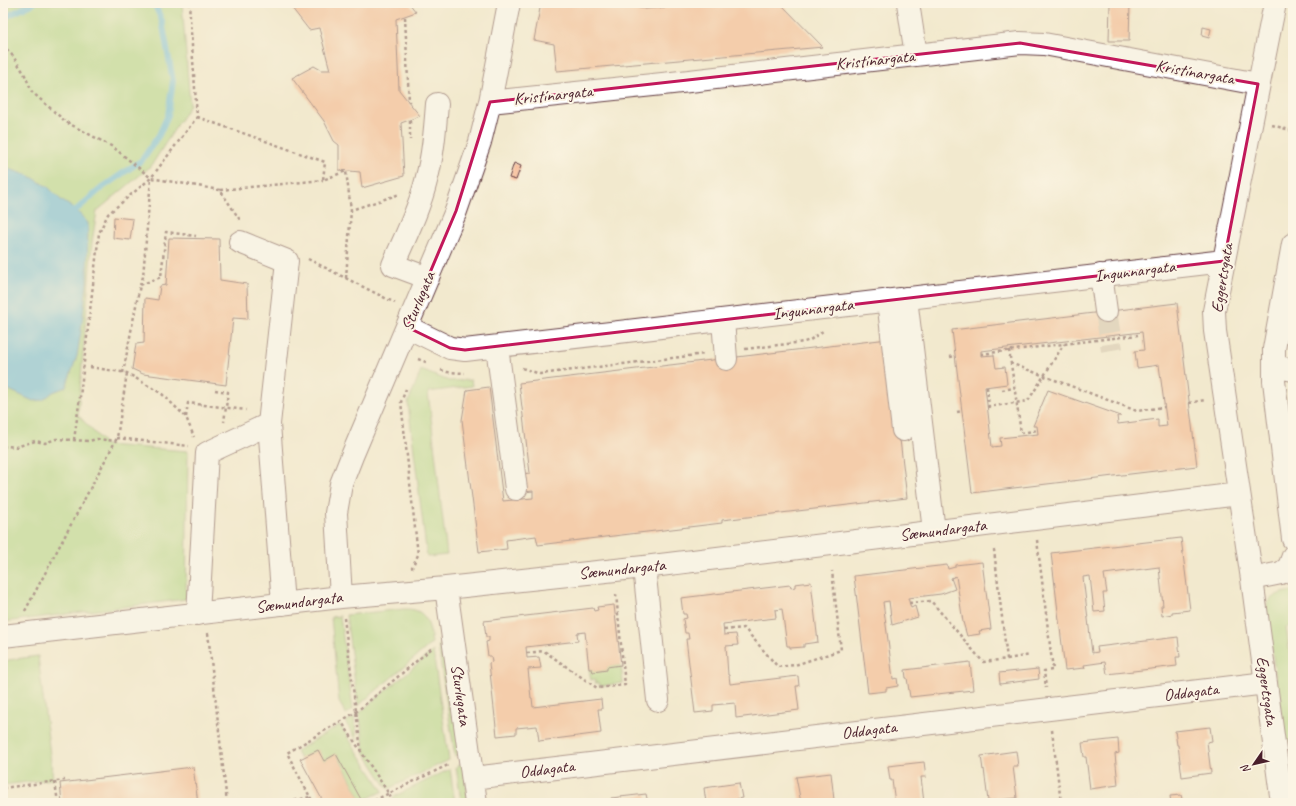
<svg xmlns="http://www.w3.org/2000/svg" width="1296" height="806" font-family="Caveat,sans-serif">
<style>
.green{fill:#aad480;stroke:#7a7a56}
.water{fill:#5fb7dc;stroke:#546b84}
.lines{fill:none;stroke-linecap:round;stroke-linejoin:round}
.stream{stroke:#5fb7dc;stroke-width:6}
.building{fill:#f6aa80;fill-rule:evenodd}
.minor-tunnel{stroke:#d0c1ad;stroke-width:22;stroke-dasharray:22 11;stroke-linecap:butt}
.minor-casing{stroke:#633d43;stroke-width:24}
.path{stroke:#633d43;stroke-width:2.5;stroke-dasharray:3 3;stroke-linecap:butt}
.minor{stroke:#fff;stroke-width:22}
.marked{fill:none;stroke:#c2185b;stroke-width:3;stroke-linejoin:round}
.labels{text-anchor:middle;dominant-baseline:central;stroke-width:4;stroke-linejoin:round;paint-order:stroke}
.street-label{font-size:17px;fill:#4a1f2b;stroke:#fcf5e5}
</style>
<rect width="100%" height="100%" fill="#fcf5e5"/>
<filter id="ink" filterUnits="userSpaceOnUse"><feTurbulence type="fractalNoise" baseFrequency=".025" numOctaves="2"/><feDisplacementMap in="SourceGraphic" scale="8" xChannelSelector="R" yChannelSelector="G"/><feConvolveMatrix kernelMatrix="1 2 1 2 8 2 1 2 1" color-interpolation-filters="sRGB"/></filter>
<filter id="wash" filterUnits="userSpaceOnUse"><feTurbulence type="fractalNoise" baseFrequency=".012" numOctaves="4" result="noise"/><feDisplacementMap in="SourceGraphic" scale="16" xChannelSelector="R" yChannelSelector="G"/><feGaussianBlur stdDeviation="0.9" result="paint"/><feColorMatrix in="noise" values="0 0 0 0 0 0 0 0 0 0 0 0 0 0 0 0 0 1.4 0 .05"/><feComposite in="paint" operator="in"/></filter>
<g filter="url(#wash)">
<rect width="100%" height="100%" fill="#f2e9ce"/>
<path class="green" d="M3,3H182L190,105L151,166L97,211L92,242L78,415L106,445L188,451L186,599L3,622Z
M421,370L449,381L471,380L472,386L428,392L447,555L427,557L408,403Z
M1293,591V626L1286,627L1293,675V743H1287L1285,741L1266,610C1268,595 1280,593 1293,591Z
M404,609C428,608 429,625 432,643L358,706L346,615Z
M340,616L353,709L346,714L339,702L331,617Z
M445,641L461,752L455,756L438,646Z
M433,651L449,760L388,789L365,753L359,713Z
M38,656L53,779L3,785V665L8,660Z
M621,665L623,683L600,686L599,683H595V679L591,680L589,669H592L593,672L607,670V667Z
M354,717L357,740L345,722Z
M340,725L383,791L362,801L337,754L324,761L318,750L300,759L296,751Z
M463,763L468,800L461,801L456,767Z
M450,769L455,803H396L393,797Z"/>
<path class="water" d="M3,167L30,176L48,187L61,200L76,210L88,223L87,282L81,331L77,356L66,387L53,392L43,400L33,401L3,387Z"/>
<g class="lines">
<path class="stream" d="M3,18L34,3
M76,210L103,187L142,160L159,135L168,115L173,81L162,21L154,3"/>
</g>
<g id="blocks">
<path class="building" d="M288,3H409L416,12L396,19L399,90L420,116L401,123L404,176L362,188L360,172L339,170V145L334,141L324,121L292,78L314,66L321,70H330L319,28L309,30Z
M541,3H613L645,9L670,7L669,3H780L823,47L557,71L554,44L534,40Z
M1110,3H1130L1129,41H1109Z
M1203,27L1211,29L1209,38L1202,36Z
M514,163L521,166L516,180L509,178Z
M114,217L133,219L130,240L113,238Z
M169,238L219,239L220,280L247,284L248,319L233,318L226,385L143,374L132,369L136,344L144,343L145,298L158,300L160,286L166,285Z
M1177,303L1197,466L972,493L952,330ZM1142,332L1144,350L1135,351L1137,368L1159,365L1167,426L1158,427V419L1118,424L1117,416H1121L1048,390L1033,426H1037L1038,434L1000,438L1001,446L992,447L985,387L1007,384L1005,367L996,368L994,355L981,356V351Z
M888,339L907,498L722,520V523L538,545L536,536L506,540L507,549L479,552L462,420L467,390L489,387L503,501L533,498V491L523,492L521,474L530,473L519,383Z
M1181,538L1190,610L1172,612V614L1162,616L1161,606H1163L1159,567L1104,574L1107,593H1103L1105,611L1094,612L1090,576L1083,577L1092,653L1098,652L1097,647L1178,637L1180,657H1176L1177,666L1107,674L1105,662L1084,665L1085,668L1065,670L1051,553Z
M982,562L991,629L979,631L980,634L967,636L963,622L956,576L951,578L955,589L941,594L908,598L911,608L915,606L918,617L892,625L889,601L883,602L893,679L897,678L898,686L886,688V691L868,693L854,576L947,565L948,569L955,567V565Z
M811,582L818,642L804,644V647L790,648V646H787L782,609L775,610L776,618L723,624L724,635L736,634L738,645L726,646L728,675H729L730,684L798,676L799,686H796L799,710L736,718L735,703L713,705V711L695,713L686,639H689L688,633H685L683,619L687,618L686,614H683L681,598L790,585L791,588L795,587V584Z
M614,605L621,665L607,667V670L593,672L592,669H589L585,632L577,633L578,641L526,647L527,658L539,657L541,668L528,669L531,698H532L533,707L601,699L602,709H598L601,733L539,741L537,726L516,728V734L497,736L489,663L492,662L491,656H488L486,642L489,641V637H486L484,621L593,608L594,611L598,610L597,607Z
M970,662L973,690L910,697L907,678H906L905,670Z
M1038,669L1039,679L1000,684L999,673Z
M1210,727L1212,741L1207,742L1211,773L1182,777L1178,745H1177L1175,731Z
M1118,739L1119,753L1115,754L1118,785L1090,789L1086,757H1084L1082,743Z
M318,750L324,761L336,754L363,803H324L300,759Z
M1016,751L1018,766H1013L1017,798L988,801L984,769L983,770L981,756Z
M924,762L926,777H921L924,803H895L892,780H890L888,766Z
M193,767L198,803H62L60,783Z
M831,773L834,800L830,801V803H801L796,777Z
M739,783L742,798L737,799V803H706L704,788Z
M646,794L648,803H612L611,798Z
M1181,795L1183,803H1171L1170,796Z"/>
</g>
</g>
<g filter="url(#ink)">
<use href="#blocks" fill-opacity="0" stroke="#633d43" stroke-width="1"/>
<g class="lines">
<path class="minor-tunnel" d="M1106,311L1112,350"/>
<defs>
<path id="minor" d="M908,3L916,55
M1275,3L1214,311L1215,331L1252,579L1282,803
M490,102L672,83L1020,43L1044,44L1258,84
M240,242L287,261L269,424
M1293,244L1274,349V381L1293,539
M1101,275L1106,311
M428,278L393,265C405,237 419,210 426,181C433,156 435,130 437,104
M906,298L934,531
M888,300L903,430
M723,320L726,359
M407,327L450,348L465,350L1224,261
M497,347L516,489
M1274,366L1293,370
M644,567L658,700
M1252,579L1281,573L1289,567L1293,556
M446,588L476,803
M341,597L336,513L341,484L352,456L456,211L480,142L490,102L509,3
M198,614L207,453L269,424L283,604
M3,636L341,597L446,588L644,567L1239,494
M473,778L1266,683"/>
</defs>
<use href="#minor" class="minor-casing"/>
<path class="path" d="M663,3L664,6
M405,17L409,102
M3,45L12,55L24,73L32,92L66,122L113,147L151,178L220,190L240,220
M197,117L325,162L323,180L346,171L351,210L400,194
M410,121V140
M1272,125L1293,131
M220,190L323,180
M308,259L395,303
M346,278L351,210
M140,285L143,277L151,178
M745,349L804,342L810,340L823,331
M1009,350L1021,433L1038,430
M981,354L1138,335
M950,357L955,356
M418,359L426,362
M1010,363L1137,411L1164,407
M90,367L127,373L162,394L186,417L194,437
M522,368L540,374L705,354
M441,370L447,372L465,373
M123,373L140,285L161,277L166,232L196,236
M987,387L989,407
M406,389L401,402L418,555L412,567L413,570
M215,390L228,392L224,422
M1002,390L1014,388
M1189,403L1205,400
M987,407L1028,401L1064,344
M957,412L962,411
M186,417L188,403L246,410
M117,438L189,446
M74,440L80,397L99,233L108,214L151,178L197,117L189,3
M3,447L6,446L16,447L35,441L45,443L56,439L89,441L97,439L116,441
M1037,540L1053,670L1044,671L1046,688
M909,603L931,601L983,662L1007,659L994,550
M25,611L117,438L127,373
M344,618L361,750
M724,630L744,628L778,667L795,665L841,650L832,571
M208,633L227,803
M527,653L544,651L597,688L625,685L616,594
M1007,659L1030,655
M1052,730L1061,803
M55,782L58,803
M3,788L65,780
M310,797L314,803
M283,803L310,797L287,753L341,721
M369,803L448,765
M393,803L389,794L341,721L356,712L432,648"/>
<use href="#minor" class="minor"/>
</g>
</g>
<path d="M0 0H1296V806H0ZM1020,43L1258,84L1224,261L465,350L450,348L407,327L456,211L490,102Z" fill="#f2e9ce" fill-opacity=".55" fill-rule="evenodd"/>
<path class="marked" d="M1020,43L1258,84L1224,261L465,350L450,348L407,327L456,211L490,102Z"/>
<g class="labels">
<g class="street-label">
<text transform="translate(875 60) rotate(-6)">Kristínargata</text>
<text transform="translate(1195 72) rotate(10)">Kristínargata</text>
<text transform="translate(553 95) rotate(-6)">Kristínargata</text>
<text transform="translate(1135 271) rotate(-7)">Ingunnargata</text>
<text transform="translate(1222 278) rotate(-81)">Eggertsgata</text>
<text transform="translate(418 301) rotate(-67)">Sturlugata</text>
<text transform="translate(813 309) rotate(-7)">Ingunnargata</text>
<text transform="translate(943 530) rotate(-7)">Sæmundargata</text>
<text transform="translate(622 569) rotate(-6)">Sæmundargata</text>
<text transform="translate(299 602) rotate(-7)">Sæmundargata</text>
<text transform="translate(1267 691) rotate(82)">Eggertsgata</text>
<text transform="translate(1191 692) rotate(-7)">Oddagata</text>
<text transform="translate(461 695) rotate(82)">Sturlugata</text>
<text transform="translate(869 730) rotate(-7)">Oddagata</text>
<text transform="translate(547 769) rotate(-7)">Oddagata</text>
</g>
</g>
<rect width="1296" height="806" fill="none" stroke="#fcf5e5" stroke-width="16"/>
<g transform="translate(1254 764) rotate(236)" stroke="#fcf5e5" stroke-width="3" paint-order="stroke">
<path d="M0-3L7 15L0 10L-7 15Z" fill="#4a1f2b"/>
<text y="-6" font-size="11" font-weight="bold" text-anchor="middle" fill="#4a1f2b">N</text>
</g>
</svg>
